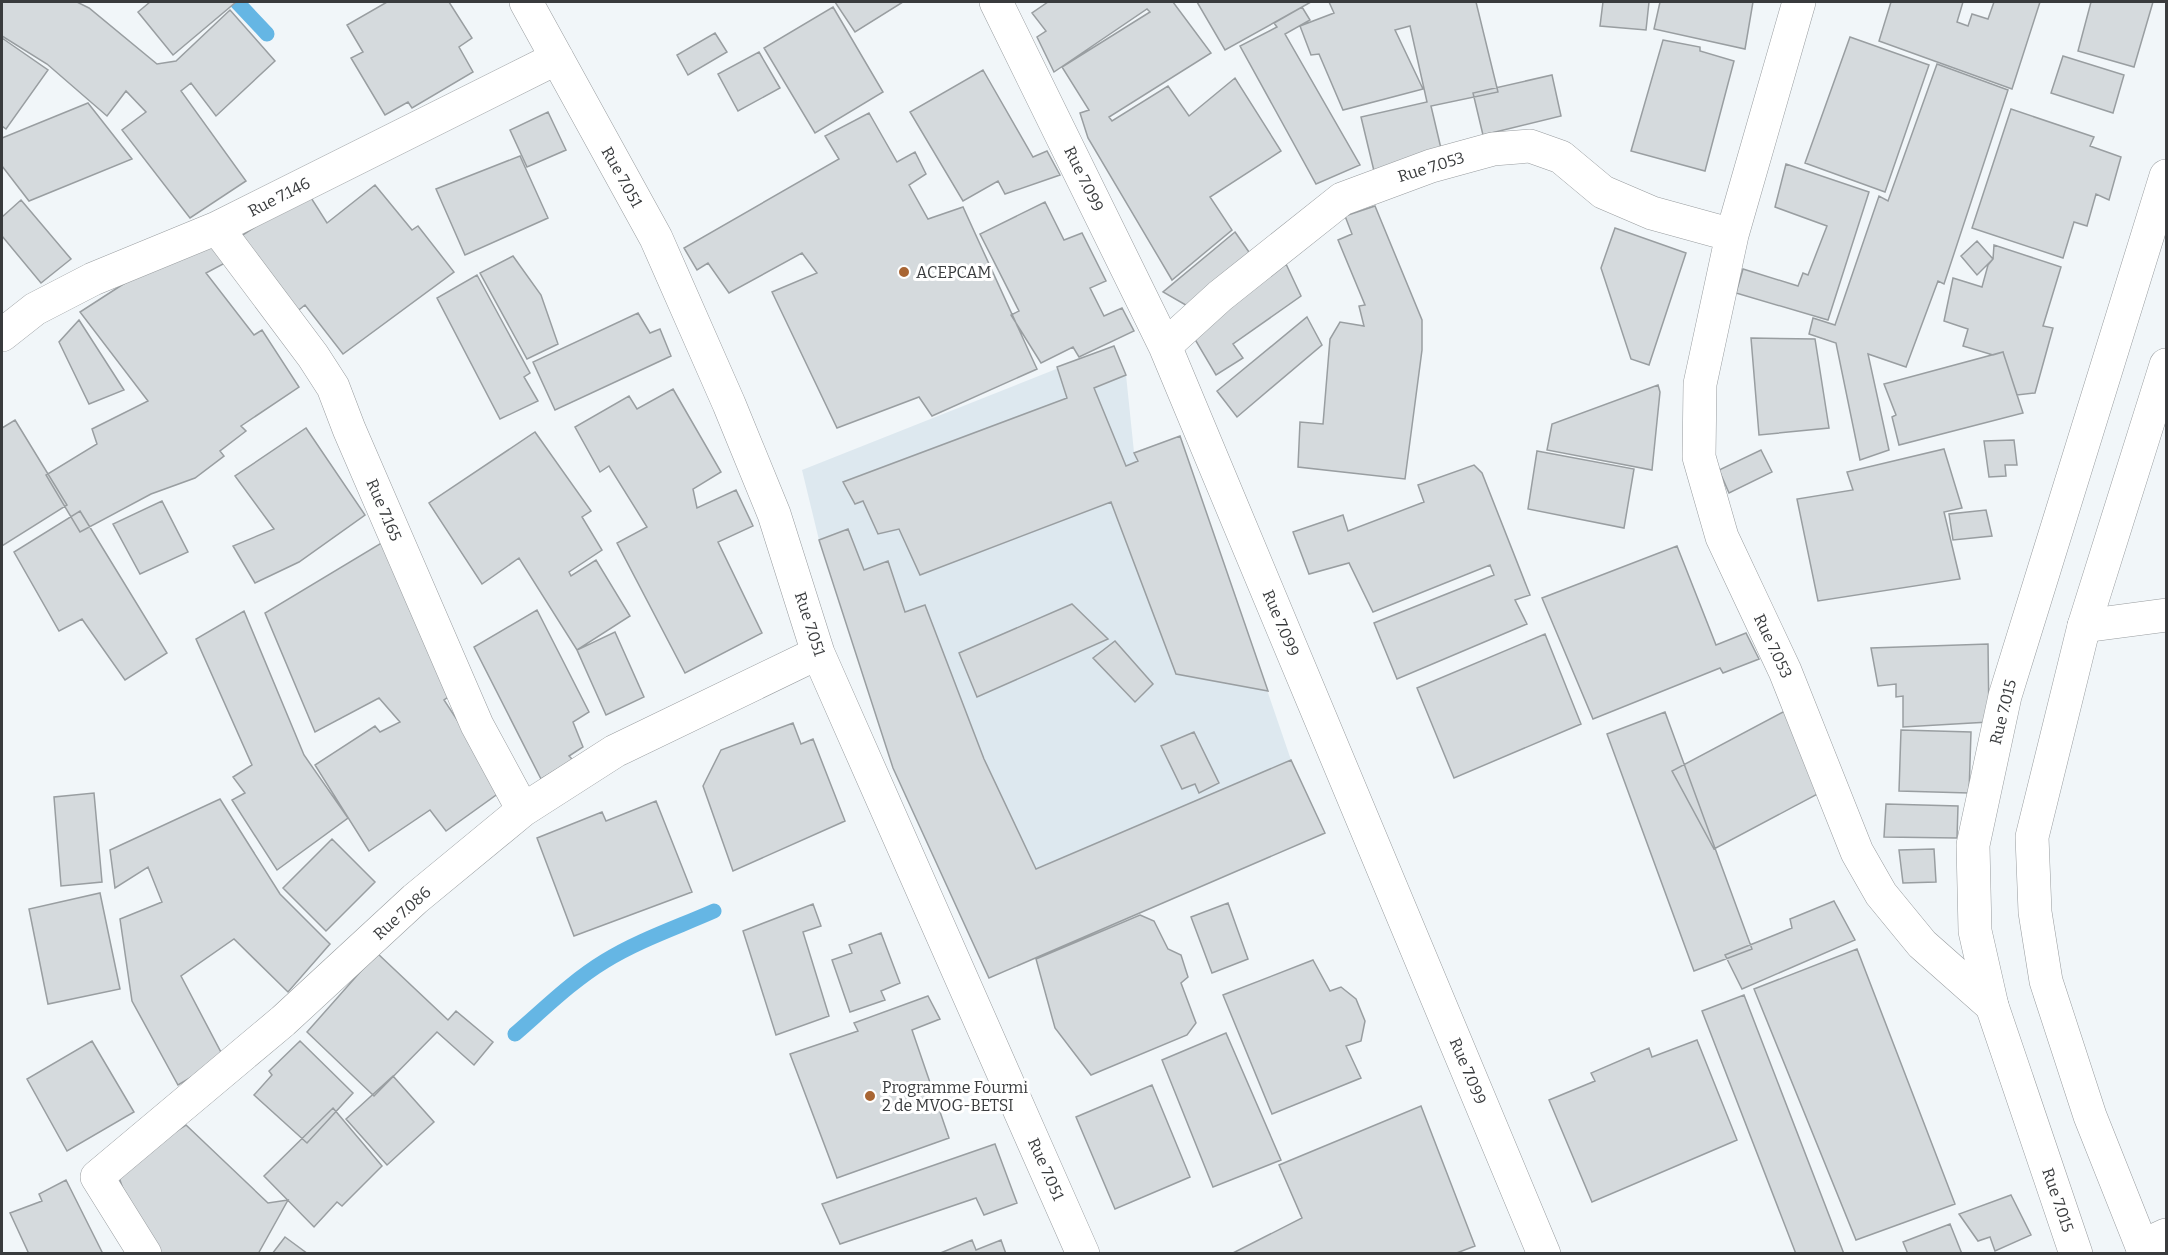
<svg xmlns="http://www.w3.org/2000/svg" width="2168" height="1255" font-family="Bitter,serif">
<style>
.built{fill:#dde8ef}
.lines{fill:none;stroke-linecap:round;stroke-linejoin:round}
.stream{stroke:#65b6e4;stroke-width:15}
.building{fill:#d5dadd;stroke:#999ea1;stroke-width:1.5}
.street-casing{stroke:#989c9f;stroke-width:34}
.secondary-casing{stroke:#989c9f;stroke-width:34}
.street{stroke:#fff;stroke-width:33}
.secondary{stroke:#fff;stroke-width:33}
.poi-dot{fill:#a86533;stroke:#fff;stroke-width:2}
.labels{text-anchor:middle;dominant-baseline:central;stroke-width:6;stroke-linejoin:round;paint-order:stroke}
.street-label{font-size:16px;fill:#393b3d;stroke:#fff}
.poi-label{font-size:16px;fill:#393b3d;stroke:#fff;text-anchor:start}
</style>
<rect width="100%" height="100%" fill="#f1f6f9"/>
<path class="built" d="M1114,346L1126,375L1134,452L1180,436L1291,760L1325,833L989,978L893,768L819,540L802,470Z"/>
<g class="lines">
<path class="stream" d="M237,2L267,34
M515,1034C544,1009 572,981 605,961C639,940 678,927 714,911"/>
</g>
<path class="building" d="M2,2H77L89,8L157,64L176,61L230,10L275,61L216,116L191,83L181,91L246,181L190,218L122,130L146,112L126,91L107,116L47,64L2,36Z
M150,2H236L173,55L138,12Z
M387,2H449L472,38L459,47L473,72L412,108L408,102L385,115L351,58L363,52L347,25Z
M835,2H903L855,32Z
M1048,2H1173L1211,53L1109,117L1112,121L1168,86L1189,116L1235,78L1281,151L1210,197L1232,230L1172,280L1088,138L1080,113L1089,110L1062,67L1150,12L1147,9L1054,72L1037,37L1046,31L1032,13Z
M1197,2H1311L1225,50Z
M1329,2H1476L1498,92L1431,106L1443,157L1374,171L1361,117L1427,102L1410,26L1395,30L1423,89L1343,110L1319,54L1311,55L1300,26L1334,13Z
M1603,2H1649L1646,30L1600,26Z
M1660,2H1753L1745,49L1654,29Z
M1891,2H1963L1957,22L1968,26L1972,14L1988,19L1994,2H2040L2012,89L1879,41Z
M2091,2H2153L2134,67L2078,51Z
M833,7L883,92L815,133L764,48Z
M1302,7L1310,20L1285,34L1360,165L1316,184L1240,46L1277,27L1274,23Z
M715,33L727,52L688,75L677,55Z
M1850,37L1929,65L1885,192L1805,163Z
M2,38L48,70L6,129L2,126Z
M1663,40L1700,47V51L1734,61L1705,171L1631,151Z
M759,52L780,88L738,111L718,74Z
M2063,56L2124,75L2113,113L2051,93Z
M1937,64L2008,90L1944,284L1938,281L1906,367L1868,354L1889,450L1860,460L1836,343L1809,334L1813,318L1835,325L1879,196L1888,201Z
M983,70L1033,157L1047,151L1060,175L1005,194L998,181L963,201L910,112Z
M1552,75L1561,116L1483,135L1473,93Z
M88,103L132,159L29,201L2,166V138Z
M2011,109L2094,137L2090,146L2121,157L2109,200L2096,194L2087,226L2074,222L2063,258L1972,228Z
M548,112L566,150L527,167L510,130Z
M869,113L897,162L915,152L926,174L909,185L928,219L963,207L1037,369L932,416L919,397L837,428L772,292L817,273L802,253L729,293L708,263L697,270L684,248L839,159L825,136Z
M520,156L548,218L465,255L436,189Z
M1786,164L1869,192L1828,320L1736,293L1743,269L1798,286L1803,273L1808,275L1827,226L1775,207Z
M375,185L412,230L418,226L454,272L343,354L305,305L295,313L238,238L308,193L327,223Z
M21,200L71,259L41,283L2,236V217Z
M1045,202L1064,240L1082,233L1106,281L1090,288L1104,316L1122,308L1134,331L1079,357L1073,347L1041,363L1011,315L1019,311L980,234Z
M1375,206L1422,320V350L1405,479L1298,467L1300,422L1323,424L1330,339L1340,322L1364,326L1359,306L1365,305L1338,240L1352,234L1345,216Z
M1615,228L1686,253L1649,365L1631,359L1601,268Z
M1235,232L1251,255L1191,308L1163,292Z
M212,241L225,263L206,273L254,335L262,330L299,387L241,426L246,431L220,451L224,456L195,478L151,494L80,532L46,475L97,444L92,429L148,401L80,312L142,272Z
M1977,241L1993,259L1977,275L1961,256Z
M1994,245L2061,267L2043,326L2053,328L2035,393L2017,395L2003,352L1993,355L1963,346L1968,329L1944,321L1953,278L1982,287L1988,265L1993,259Z
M513,256L541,295L558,344L527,359L480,273Z
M1286,264L1301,296L1233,344L1243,358L1216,375L1190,331Z
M477,275L530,373L524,377L538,401L500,419L437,298Z
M638,313L650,333L660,329L671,356L555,410L533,362Z
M1307,317L1322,345L1237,417L1217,391Z
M79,320L124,390L89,404L59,342Z
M1751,338L1815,339L1829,428L1759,435Z
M1114,346L1126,375L1094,388L1126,466L1138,461L1134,453L1180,436L1268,691L1176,674L1111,502L920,575L899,529L878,534L863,501L855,504L843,482L1067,398L1057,367Z
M2003,352L2023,413L1899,445L1892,417L1896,415L1884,384Z
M1658,385L1660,392L1652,470L1547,450L1552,424Z
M673,389L721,472L693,489L697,508L736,490L753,526L718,542L762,633L685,673L617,543L647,527L609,466L600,472L575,427L629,396L637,409Z
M15,420L67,505L2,546V428Z
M306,428L365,515L299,562L255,583L233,546L274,529L235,476Z
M535,432L591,511L582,517L602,550L569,572L571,576L596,560L630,616L577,650L519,558L482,584L429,503Z
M2014,440L2017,465H2005L2006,476L1989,477L1984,441Z
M1944,449L1962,508L1944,512L1960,579L1818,601L1797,499L1853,490L1847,472Z
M1761,450L1772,472L1729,493L1719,470Z
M1537,451L1634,469L1624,528L1528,509Z
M1474,465L1482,473L1530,595L1515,600L1527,624L1397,679L1374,623L1494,575L1490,565L1373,612L1349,563L1309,574L1293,532L1343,515L1348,531L1424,502L1418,485Z
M162,501L188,552L140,574L113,524Z
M1986,510L1992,536L1953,540L1949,514Z
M80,511L167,653L125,680L82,619L59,631L14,552Z
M848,529L864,570L888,561L905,612L925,605L984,759L1036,869L1291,760L1325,833L989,978L893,768L819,540Z
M388,539L457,691L444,700L503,790L446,831L430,810L369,851L315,765L375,726L380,732L400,722L379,698L315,732L265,613Z
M1677,546L1716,645L1746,633L1759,659L1723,673L1720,668L1593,719L1542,598Z
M1072,604L1108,639L977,697L959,653Z
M537,610L589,712L573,722L583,747L569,756L573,760L541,779L474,647Z
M244,611L304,755L348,818L277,870L232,800L245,793L233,777L252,765L196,639Z
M615,632L644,697L606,715L577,650Z
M1545,634L1581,724L1454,778L1417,688Z
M1115,641L1153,684L1135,702L1093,658Z
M1988,644L1989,722L1903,727V696L1896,697V684L1878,686L1871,648Z
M1785,711L1827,789L1714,849L1672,771Z
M1665,712L1752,949L1694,971L1607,734Z
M793,723L801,744L813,739L845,821L733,871L703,786L721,750Z
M1901,730L1971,732L1969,793L1899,791Z
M1194,732L1219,783L1199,793L1195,784L1182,789L1161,746Z
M94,793L102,882L61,886L54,797Z
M220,799L280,894L330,944L288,992L234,939L181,976L224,1058L178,1085L132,1001L120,919L162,902L148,867L115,888L110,850Z
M656,801L692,892L574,936L537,838L602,812L606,821Z
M1886,804L1958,806L1957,838L1884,837Z
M332,839L375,882L326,931L283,888Z
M1934,849L1936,882L1903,883L1899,850Z
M100,893L120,989L48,1004L29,909Z
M1834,901L1855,940L1742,989L1725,955L1792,928L1790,919Z
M1228,903L1248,959L1212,973L1191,917Z
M813,904L821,926L803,932L829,1016L776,1035L743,931Z
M1140,915L1154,921L1168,949L1181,955L1188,977L1181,983L1196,1023L1187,1035L1091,1075L1055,1028L1036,959Z
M881,933L900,983L881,991L885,1000L850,1012L832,960L852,953L849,945Z
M1857,949L1955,1204L1856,1240L1754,989Z
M377,953L448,1020L456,1011L493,1042L474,1065L437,1032L374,1096L307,1032Z
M1313,960L1330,991L1341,987L1356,999L1365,1021L1361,1041L1346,1046L1361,1078L1272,1114L1223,995Z
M1744,995L1844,1254H1796L1702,1011Z
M928,996L940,1019L912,1030L949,1138L837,1178L790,1054L858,1031L854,1023Z
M1226,1033L1281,1160L1213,1187L1162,1060Z
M1697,1040L1737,1140L1592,1202L1549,1100L1595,1081L1591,1073L1649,1048L1652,1057Z
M92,1041L134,1112L67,1151L27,1079Z
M300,1041L353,1093L307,1143L254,1095L272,1075L269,1071Z
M393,1076L434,1122L387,1165L346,1119Z
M1152,1085L1190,1177L1115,1209L1076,1117Z
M1421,1106L1475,1246L1454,1254H1231L1302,1218L1279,1165Z
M333,1108L382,1166L342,1206L337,1202L314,1227L264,1176Z
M186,1125L268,1203L288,1200L258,1254H146L116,1169Z
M995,1144L1017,1203L984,1215L976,1198L840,1244L822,1204Z
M66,1180L103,1254H29L10,1213L42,1201L39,1194Z
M2011,1195L2031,1235L1995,1251L1990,1237L1978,1241L1959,1214Z
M1950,1224L1962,1254H1908L1903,1242Z
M285,1237L308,1254H272Z
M972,1240L976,1250L1001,1240L1006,1254H938Z"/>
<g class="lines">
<defs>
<path id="street" d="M526,2L656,238L729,404L774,514L818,653L1083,1254
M996,2L1165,346L1544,1254
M1799,2L1732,235L1700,384L1699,457L1722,537L1785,671L1857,852L1881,894L1922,944L1992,1006
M217,228L313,356L333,387L349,429L477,725L523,810
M2,335L35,309L93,279L217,228L557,58
M1165,346L1220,296L1342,199L1431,166L1493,149L1530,146L1561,157L1603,192L1652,213L1732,235
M2084,626L2166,615
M2142,1246L2166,1235
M145,1254L97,1177L283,1021L415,899L523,810L615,751L818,653"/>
<path id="secondary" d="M2076,1254L1992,1006L1975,931L1973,845L2005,696L2166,176
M2145,1254L2090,1116L2046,981L2035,912L2032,837L2084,626L2166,365"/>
</defs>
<use href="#street" class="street-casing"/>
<use href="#secondary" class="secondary-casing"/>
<use href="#street" class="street"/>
<use href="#secondary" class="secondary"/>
</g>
<g class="poi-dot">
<circle cx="904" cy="272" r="6"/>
<circle cx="870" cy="1096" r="6"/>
</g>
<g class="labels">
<g class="street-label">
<text transform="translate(1431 167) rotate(-17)">Rue 7.053</text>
<text transform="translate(622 177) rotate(61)">Rue 7.051</text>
<text transform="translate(1084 179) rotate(64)">Rue 7.099</text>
<text transform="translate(279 197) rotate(-27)">Rue 7.146</text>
<text transform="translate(384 510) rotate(67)">Rue 7.165</text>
<text transform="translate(1281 623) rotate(67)">Rue 7.099</text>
<text transform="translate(810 624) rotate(72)">Rue 7.051</text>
<text transform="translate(1773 646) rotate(65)">Rue 7.053</text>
<text transform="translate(2003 712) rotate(-76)">Rue 7.015</text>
<text transform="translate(402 913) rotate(-42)">Rue 7.086</text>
<text transform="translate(1468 1071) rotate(67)">Rue 7.099</text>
<text transform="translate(1046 1169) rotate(66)">Rue 7.051</text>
<text transform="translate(2058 1200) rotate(71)">Rue 7.015</text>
</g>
<g class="poi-label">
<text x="916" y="272">ACEPCAM</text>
<text x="882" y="1087">Programme Fourmi<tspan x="882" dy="18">2 de MVOG-BETSI</tspan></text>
</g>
</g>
<rect width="2168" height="1255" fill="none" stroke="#393b3d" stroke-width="6"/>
</svg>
